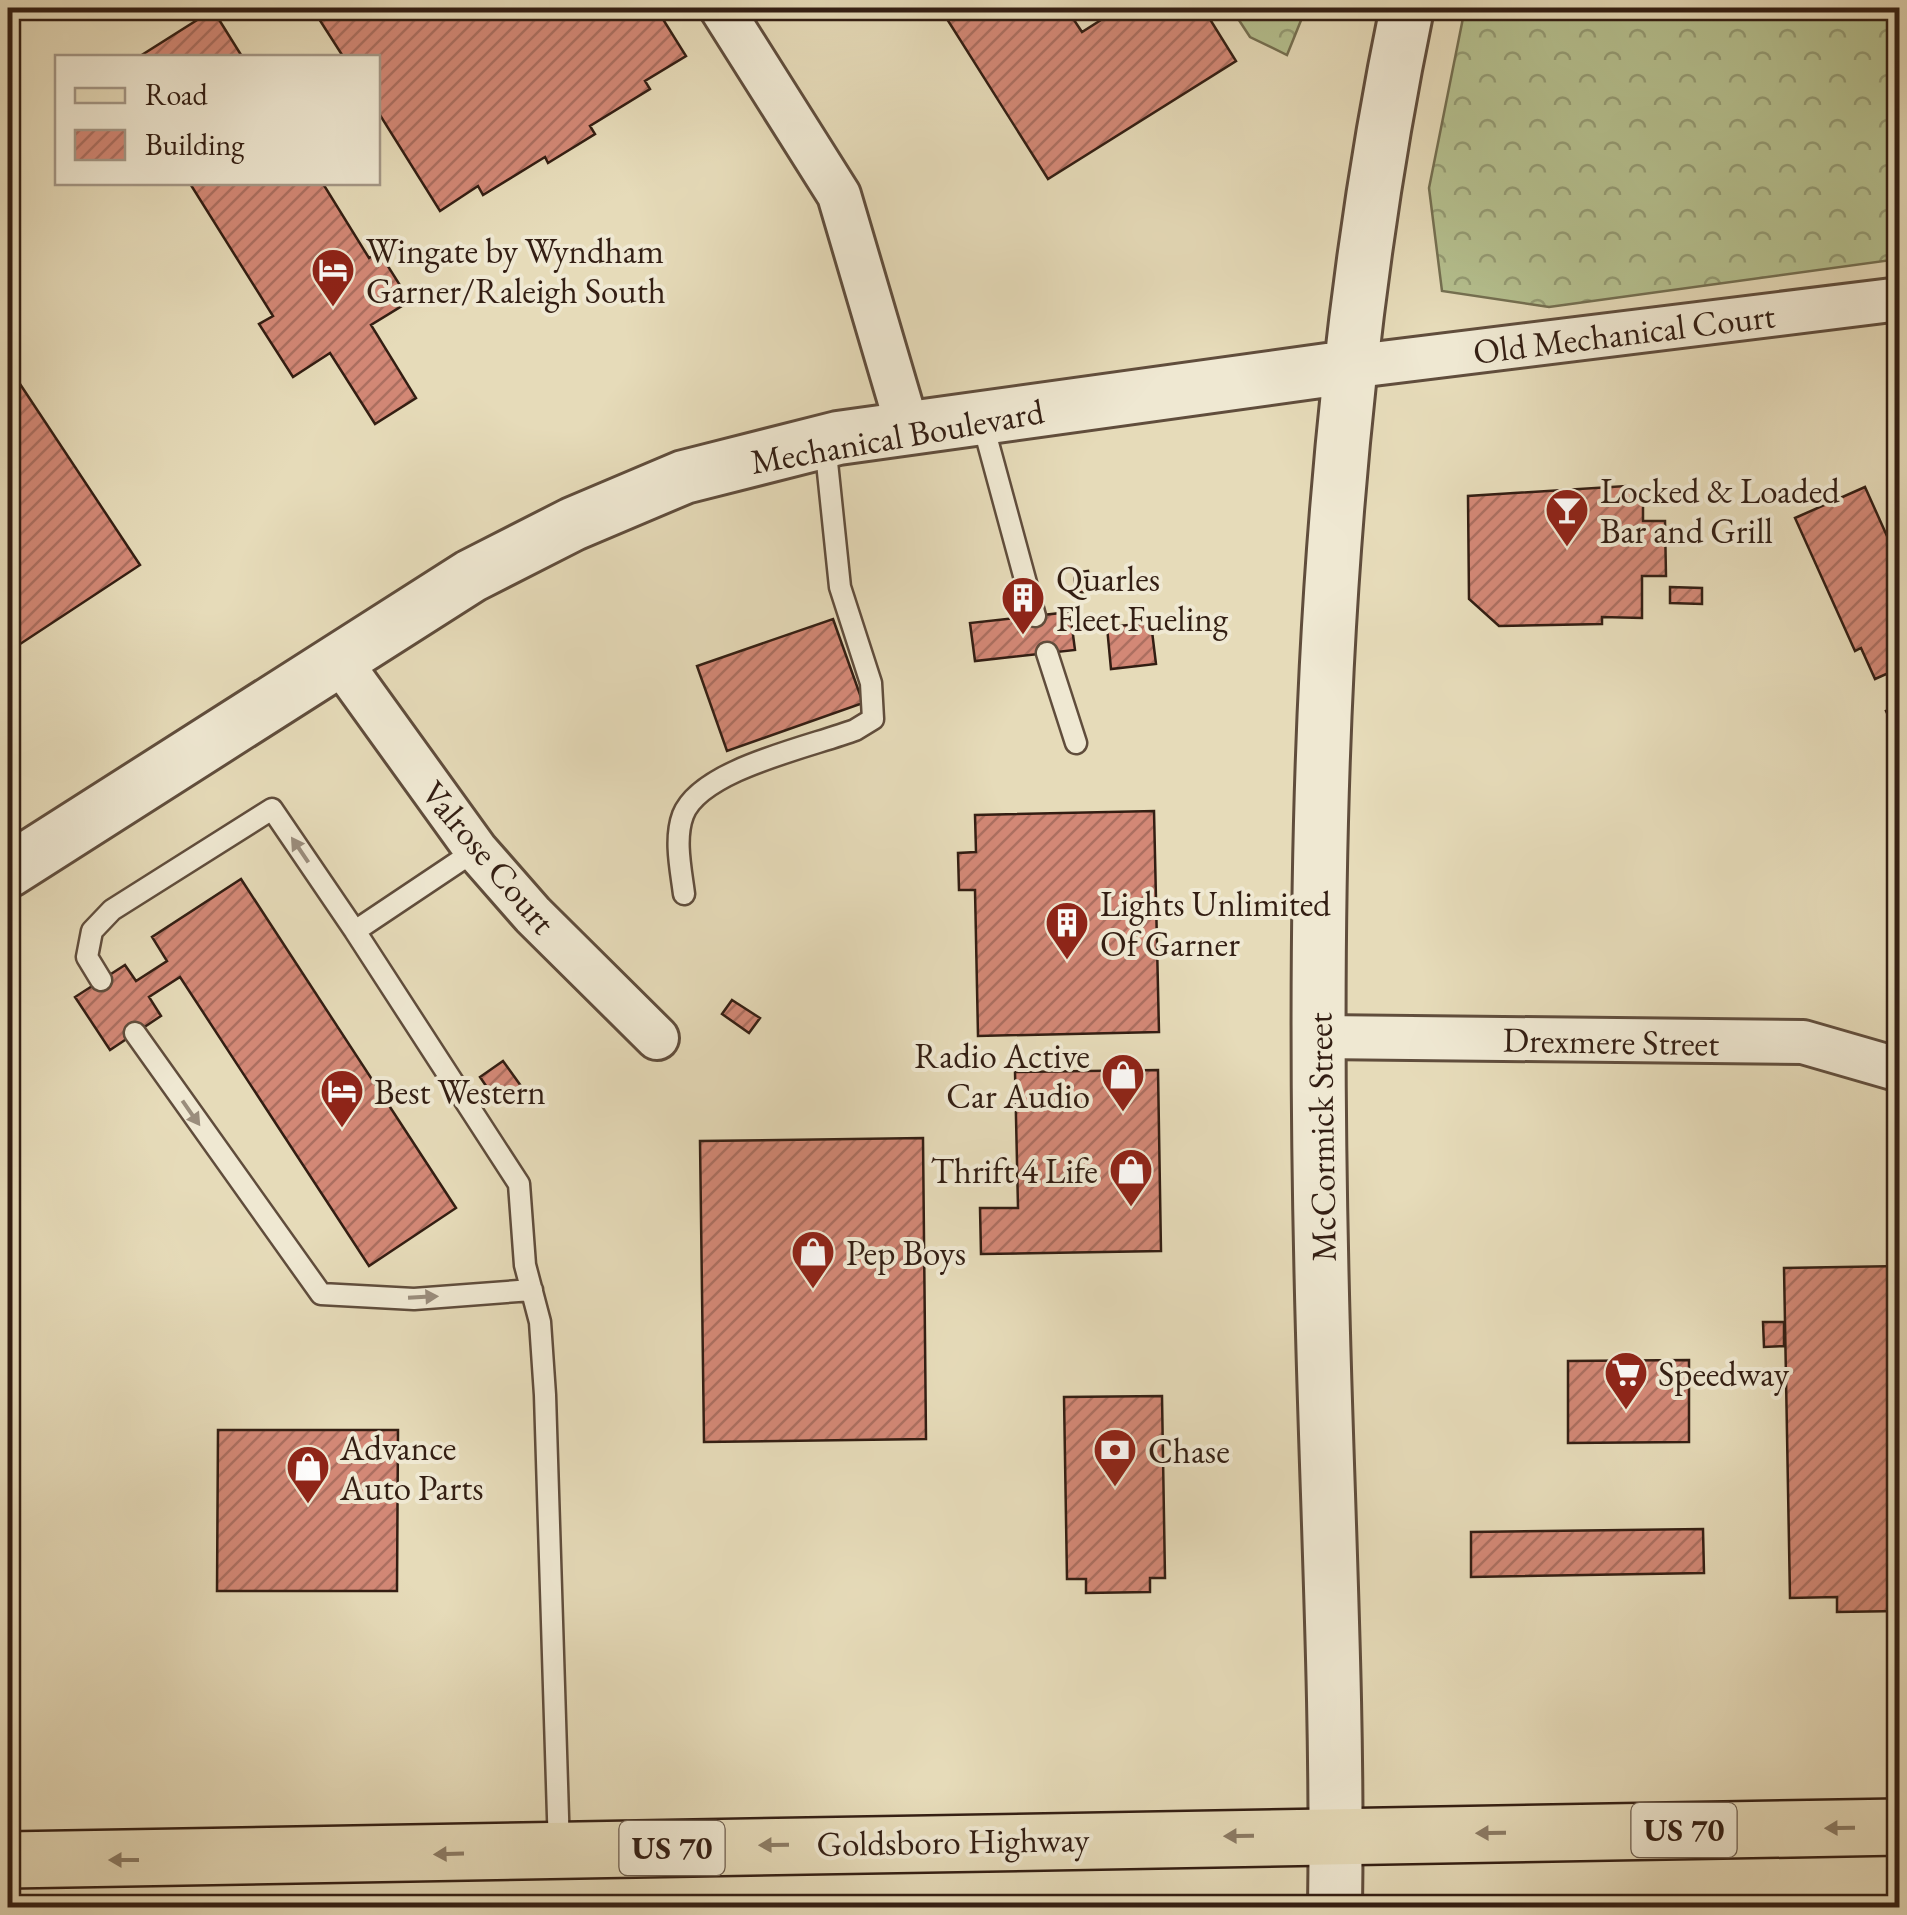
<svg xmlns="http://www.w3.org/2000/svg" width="1907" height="1915" font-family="'EB Garamond',serif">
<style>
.forest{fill:url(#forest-crowns);stroke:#746f51;stroke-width:2.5}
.building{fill:url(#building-hatch);stroke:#331e13;stroke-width:2.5}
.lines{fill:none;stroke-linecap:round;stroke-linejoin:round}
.service-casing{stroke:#604d3c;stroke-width:25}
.minor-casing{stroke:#604d3c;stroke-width:48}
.tertiary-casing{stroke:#604d3c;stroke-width:58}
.primary-casing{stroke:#331e13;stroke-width:60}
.service{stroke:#efe8d2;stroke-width:20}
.minor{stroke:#efe8d2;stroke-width:42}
.tertiary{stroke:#efe8d2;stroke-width:52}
.primary{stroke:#e6dbb9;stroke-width:55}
.oneway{fill:#9a8d7c}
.oneway2{fill:#8c7c66}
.labels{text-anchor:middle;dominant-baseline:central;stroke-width:8;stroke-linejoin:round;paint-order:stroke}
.shield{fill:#efe8d2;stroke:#6b5b4c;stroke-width:2.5}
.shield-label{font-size:32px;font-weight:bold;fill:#331e13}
.poi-label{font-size:35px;fill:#331e13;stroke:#efe8d2;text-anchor:start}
.street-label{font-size:35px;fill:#331e13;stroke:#efe8d2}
</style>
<defs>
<pattern id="forest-crowns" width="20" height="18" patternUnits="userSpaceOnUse" patternTransform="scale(2.5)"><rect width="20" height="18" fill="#b5c08f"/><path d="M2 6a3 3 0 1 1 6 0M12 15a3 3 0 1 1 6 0" fill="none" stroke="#949b74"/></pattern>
<pattern id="building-hatch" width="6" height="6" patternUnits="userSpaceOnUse" patternTransform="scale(2.5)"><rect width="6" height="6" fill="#d38876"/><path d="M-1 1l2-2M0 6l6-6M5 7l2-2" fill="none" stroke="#ac6f60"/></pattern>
</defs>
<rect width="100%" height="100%" fill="#e6dbb9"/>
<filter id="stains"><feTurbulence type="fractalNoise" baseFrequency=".002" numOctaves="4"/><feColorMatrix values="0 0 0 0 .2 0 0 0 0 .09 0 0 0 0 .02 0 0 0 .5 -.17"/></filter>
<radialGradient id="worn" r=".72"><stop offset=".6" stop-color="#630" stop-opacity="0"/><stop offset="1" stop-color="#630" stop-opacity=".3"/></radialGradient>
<path class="forest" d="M1231,8H1306L1287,55L1250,37Z
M1465,8H1899V259L1549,307L1442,291L1429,188Z"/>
<path class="building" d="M312,8H656L686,56L645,81L650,89L590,126L595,134L548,163L545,157L483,195L478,186L440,211L378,112V58H344Z
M940,8H1066L1082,32L1120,8H1203L1236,61L1048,179Z
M213,10L243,58H137Z
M189,182H322L369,258L379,252L410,301L371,325L416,398L375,424L330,353L293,377L259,324L273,316Z
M20,384L140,565L8,652V393Z
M1626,486L1627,491H1643V521H1665L1666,576H1642V618L1602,617V624L1499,626L1469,599L1468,496Z
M1865,487L1900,565V668L1875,679L1861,648L1855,651L1795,518Z
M1088,571L1091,591L1076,593L1074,573Z
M1670,587L1702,588V604L1670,603Z
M1070,612L1075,650L975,661L970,623Z
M833,619L863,703L727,751L697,666Z
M1151,623L1156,664L1111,669L1107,627Z
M1900,705V729L1895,731L1886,711Z
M1154,811L1159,1032L978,1036L975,890H959L958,853L976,852L975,815Z
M241,879L456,1208L369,1266L180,977L149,997L161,1016L110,1050L75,997L125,965L136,981L167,961L152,937Z
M732,1000L760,1018L749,1033L722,1014Z
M503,1061L521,1086L497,1102L480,1077Z
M1158,1070L1161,1251L981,1254L980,1208H1018L1015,1072Z
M923,1138L926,1439L704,1442L700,1141Z
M1900,1266V1611L1837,1612V1597L1790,1598L1784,1268Z
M1763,1322H1784V1346L1764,1347Z
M1689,1360V1442L1568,1443V1361Z
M1162,1396L1165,1578H1150V1592L1086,1593V1579H1067L1064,1397Z
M218,1430H398L397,1591H217Z
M1703,1529L1704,1573L1471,1577V1532Z"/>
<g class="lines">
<defs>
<path id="service" d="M982,421L1035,616
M1047,653L1076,743
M476,850L355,931L519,1184L525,1265L540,1322L545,1395L559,1849
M684,894C681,870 674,839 683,815C701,769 810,747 855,730L873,719L871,683L840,587L825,443
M101,980L87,957L92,931L112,910L272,809L355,931
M135,1033L321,1294L414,1299L532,1290"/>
<path id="minor" d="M721,8L839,195L908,429
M1349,367L1900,299
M339,660L476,850L533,915L657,1038
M1319,1037L1803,1042L1900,1070"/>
<path id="tertiary" d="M8,871L471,576L573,524L684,477L838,438L1349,367
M1335,1908C1338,1716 1328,1524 1323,1333C1311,892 1317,441 1407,8"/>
<path id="primary" d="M8,1860L1900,1827"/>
</defs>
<use href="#service" class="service-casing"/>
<use href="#minor" class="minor-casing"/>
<use href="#tertiary" class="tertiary-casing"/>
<use href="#primary" class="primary-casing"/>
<use href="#service" class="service"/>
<use href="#minor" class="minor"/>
<use href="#tertiary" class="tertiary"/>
<use href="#primary" class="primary"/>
</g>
<defs><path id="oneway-solid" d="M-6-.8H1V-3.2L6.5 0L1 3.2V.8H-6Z" transform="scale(2.5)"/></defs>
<g class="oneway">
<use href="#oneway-solid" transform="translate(300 850) rotate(-124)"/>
<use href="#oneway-solid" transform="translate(191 1113) rotate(55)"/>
<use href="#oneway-solid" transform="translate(423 1297) rotate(-3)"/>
</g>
<g class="oneway2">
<use href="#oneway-solid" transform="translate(1840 1828) rotate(179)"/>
<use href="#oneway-solid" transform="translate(1491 1833) rotate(179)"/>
<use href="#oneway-solid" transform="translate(1239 1836) rotate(179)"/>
<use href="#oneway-solid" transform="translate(774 1845) rotate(179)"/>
<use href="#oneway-solid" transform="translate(449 1854) rotate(178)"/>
<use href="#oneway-solid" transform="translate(124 1860) rotate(180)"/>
</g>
<defs>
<symbol id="hotel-pin" viewBox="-11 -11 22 30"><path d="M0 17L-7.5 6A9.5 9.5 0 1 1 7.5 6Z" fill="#8f2418" stroke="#efe8d2"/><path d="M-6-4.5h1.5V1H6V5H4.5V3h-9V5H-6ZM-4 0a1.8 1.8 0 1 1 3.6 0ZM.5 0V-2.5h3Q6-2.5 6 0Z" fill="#fff"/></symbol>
<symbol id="bar-pin" viewBox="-11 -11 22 30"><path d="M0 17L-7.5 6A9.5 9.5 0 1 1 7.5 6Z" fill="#8f2418" stroke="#efe8d2"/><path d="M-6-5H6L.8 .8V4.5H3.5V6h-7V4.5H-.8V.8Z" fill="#fff"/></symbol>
<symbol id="building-pin" viewBox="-11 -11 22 30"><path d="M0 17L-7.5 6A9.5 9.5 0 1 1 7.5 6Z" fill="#8f2418" stroke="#efe8d2"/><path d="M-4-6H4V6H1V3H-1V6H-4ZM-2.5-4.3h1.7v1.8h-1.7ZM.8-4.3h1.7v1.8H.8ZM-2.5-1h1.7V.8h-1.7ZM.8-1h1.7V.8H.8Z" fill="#fff"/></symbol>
<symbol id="shop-pin" viewBox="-11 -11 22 30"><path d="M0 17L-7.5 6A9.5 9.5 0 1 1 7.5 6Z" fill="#8f2418" stroke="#efe8d2"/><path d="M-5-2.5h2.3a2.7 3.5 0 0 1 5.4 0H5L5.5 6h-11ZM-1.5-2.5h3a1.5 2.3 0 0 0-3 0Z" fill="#fff"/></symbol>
<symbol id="supermarket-pin" viewBox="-11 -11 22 30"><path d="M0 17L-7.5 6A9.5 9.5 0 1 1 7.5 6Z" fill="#8f2418" stroke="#efe8d2"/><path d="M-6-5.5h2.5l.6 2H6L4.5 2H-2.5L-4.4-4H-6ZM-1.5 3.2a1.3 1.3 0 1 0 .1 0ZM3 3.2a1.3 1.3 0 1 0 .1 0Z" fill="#fff"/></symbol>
<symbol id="bank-pin" viewBox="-11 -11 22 30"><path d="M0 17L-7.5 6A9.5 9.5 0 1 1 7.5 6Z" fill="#8f2418" stroke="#efe8d2"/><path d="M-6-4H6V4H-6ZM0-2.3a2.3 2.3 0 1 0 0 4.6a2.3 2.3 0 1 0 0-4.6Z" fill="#fff"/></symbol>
</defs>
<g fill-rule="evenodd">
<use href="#hotel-pin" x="308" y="245" width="50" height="68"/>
<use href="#bar-pin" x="1542" y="485" width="50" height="68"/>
<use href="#building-pin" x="998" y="573" width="50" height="68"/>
<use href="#building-pin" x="1042" y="898" width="50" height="68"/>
<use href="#shop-pin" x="1098" y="1050" width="50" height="68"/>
<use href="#hotel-pin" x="317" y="1066" width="50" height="68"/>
<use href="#shop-pin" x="1106" y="1145" width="50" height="68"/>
<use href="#shop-pin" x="788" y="1227" width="50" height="68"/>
<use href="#supermarket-pin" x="1601" y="1348" width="50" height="68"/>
<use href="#bank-pin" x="1090" y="1425" width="50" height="68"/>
<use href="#shop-pin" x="283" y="1442" width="50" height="68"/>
</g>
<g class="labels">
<g class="shield">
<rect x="1631.5" y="1803" width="105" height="54" rx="8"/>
<rect x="619.5" y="1821" width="105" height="54" rx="8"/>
</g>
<g class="shield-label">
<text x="1684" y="1830">US 70</text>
<text x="672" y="1848">US 70</text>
</g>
<g class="poi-label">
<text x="366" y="250">Wingate by Wyndham<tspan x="366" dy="40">Garner/Raleigh South</tspan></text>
<text x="1600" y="490">Locked &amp; Loaded<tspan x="1600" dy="40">Bar and Grill</tspan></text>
<text x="1056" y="578">Quarles<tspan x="1056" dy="40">Fleet Fueling</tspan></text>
<text x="1100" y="903">Lights Unlimited<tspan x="1100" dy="40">Of Garner</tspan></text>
<text x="1090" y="1055" text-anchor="end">Radio Active<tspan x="1090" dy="40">Car Audio</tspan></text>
<text x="374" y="1091">Best Western</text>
<text x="1098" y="1170" text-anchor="end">Thrift 4 Life</text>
<text x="846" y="1252">Pep Boys</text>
<text x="1658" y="1373">Speedway</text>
<text x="340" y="1447">Advance<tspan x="340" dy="40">Auto Parts</tspan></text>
<text x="1148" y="1450">Chase</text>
</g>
<g class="street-label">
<text transform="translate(1624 333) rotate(-7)">Old Mechanical Court</text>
<text transform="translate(897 436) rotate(-10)">Mechanical Boulevard</text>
<text transform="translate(489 857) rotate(50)">Valrose Court</text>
<text transform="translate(1611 1041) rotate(1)">Drexmere Street</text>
<text transform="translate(1321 1137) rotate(-91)">McCormick Street</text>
<text transform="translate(953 1841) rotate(-1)">Goldsboro Highway</text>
</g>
</g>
<rect width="1907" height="1915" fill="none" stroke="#e6dbb9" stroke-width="40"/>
<rect x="10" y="10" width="1887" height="1895" fill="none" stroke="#331e13" stroke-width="5"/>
<rect x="20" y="20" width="1867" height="1875" fill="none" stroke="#331e13" stroke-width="2.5"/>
<rect x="55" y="55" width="325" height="130" fill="#efe8d2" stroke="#a49786" stroke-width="2.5"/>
<rect x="75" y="88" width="50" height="15" fill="#e6dbb9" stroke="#a49786" stroke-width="2.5"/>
<text x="145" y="105" font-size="30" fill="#331e13">Road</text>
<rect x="75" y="130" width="50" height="30" fill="url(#building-hatch)" stroke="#a49786" stroke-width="2.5"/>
<text x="145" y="155" font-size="30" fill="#331e13">Building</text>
<rect width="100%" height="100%" filter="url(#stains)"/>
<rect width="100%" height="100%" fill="url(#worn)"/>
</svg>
